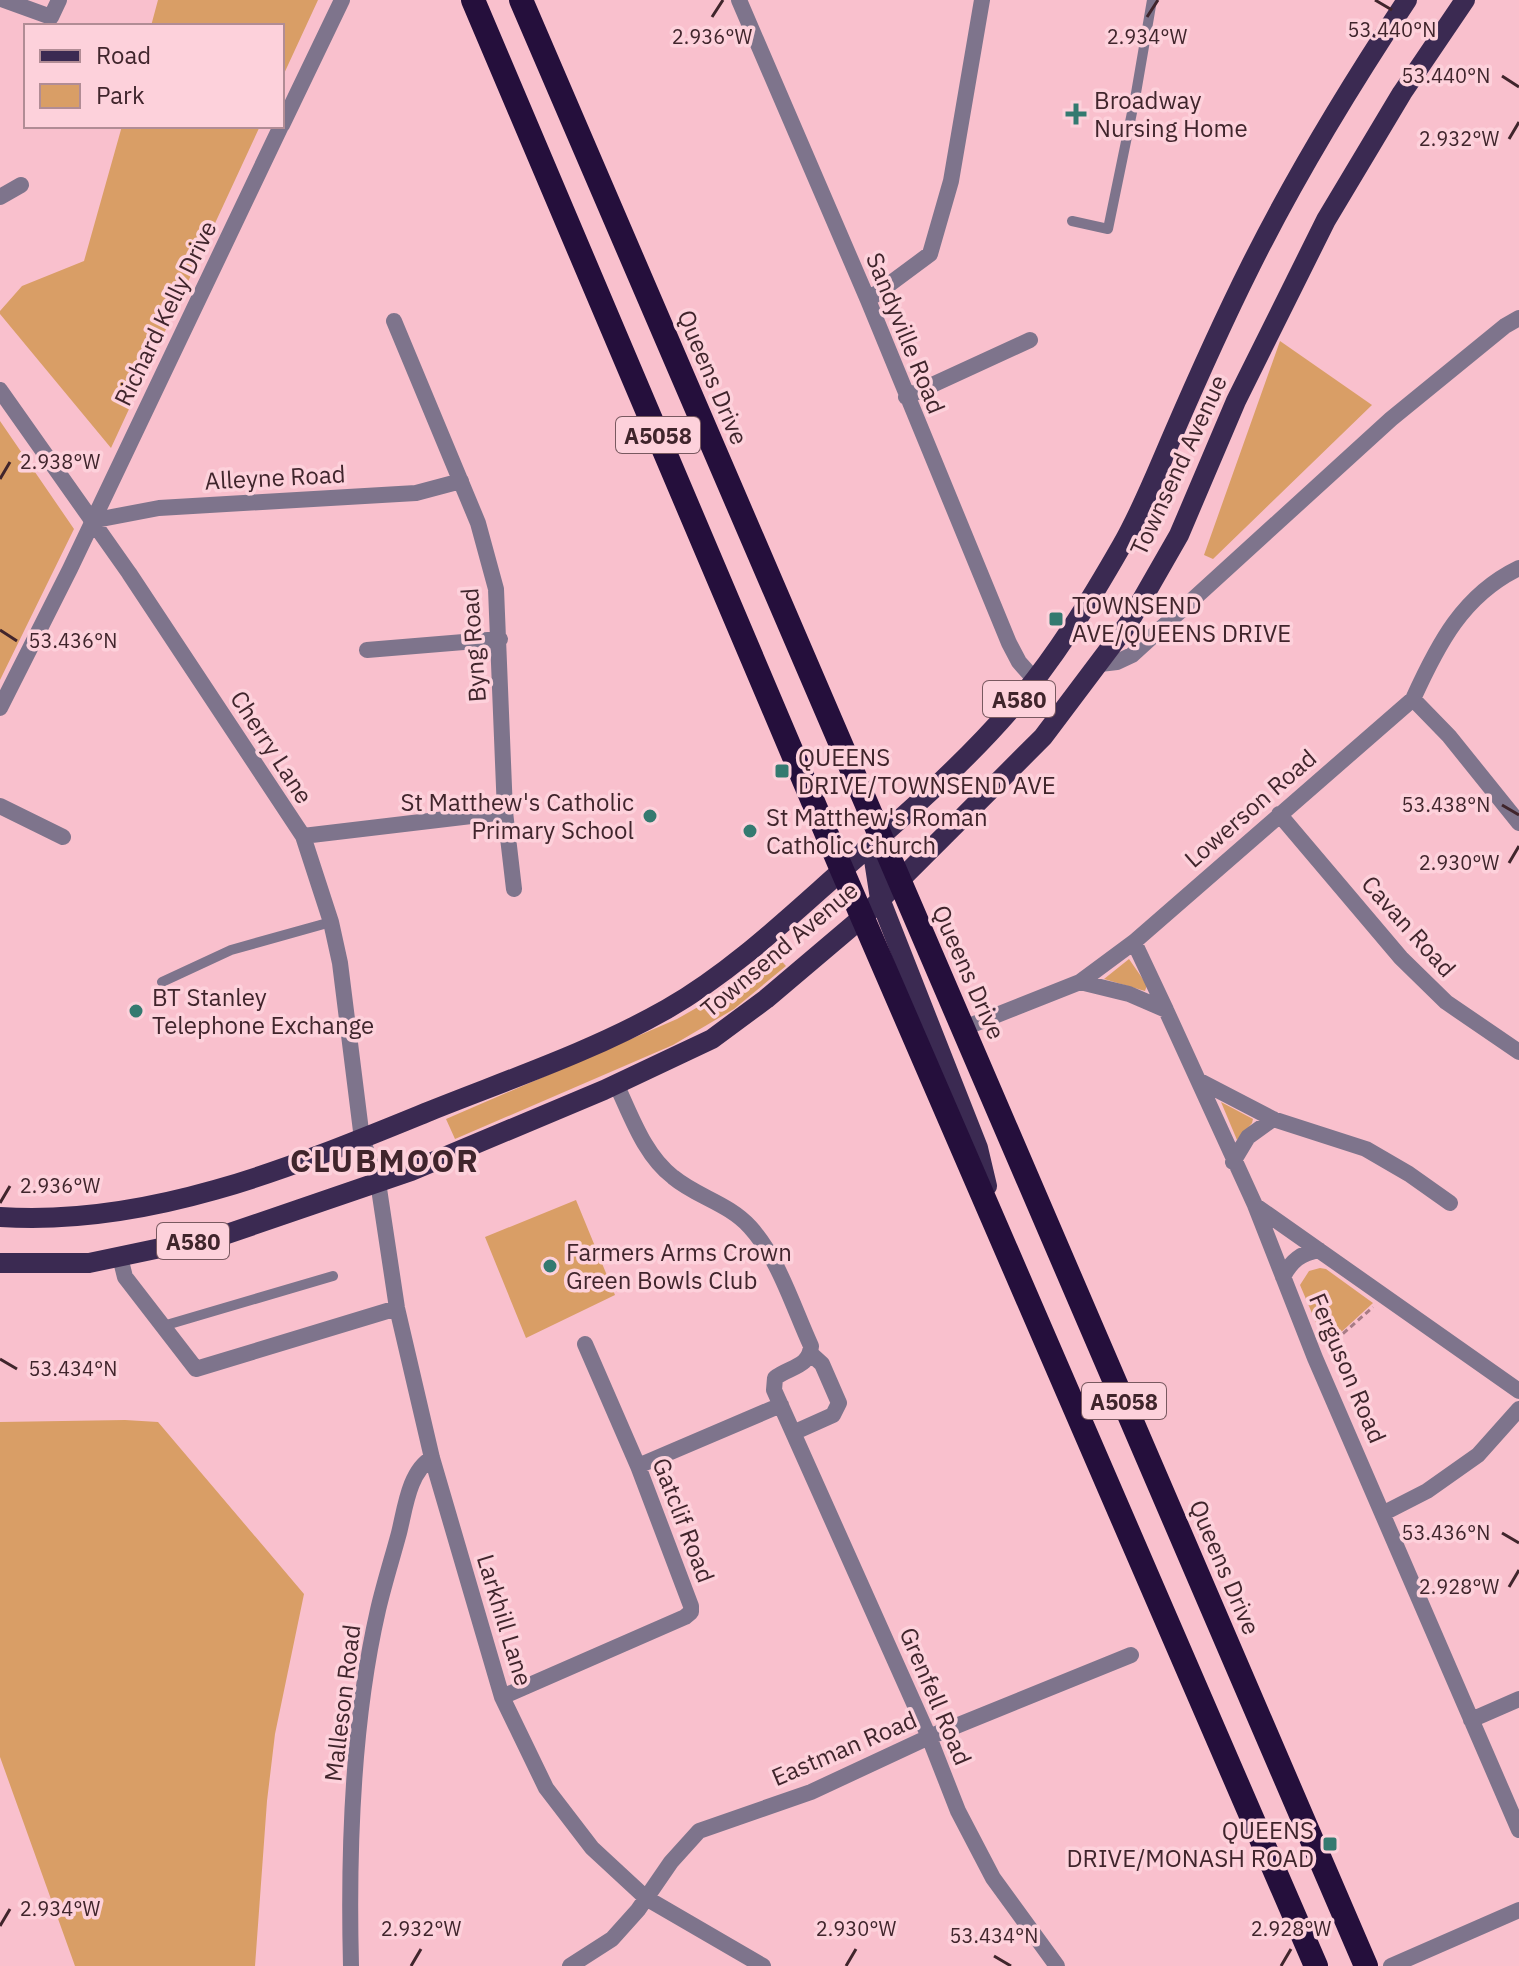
<svg xmlns="http://www.w3.org/2000/svg" width="1519" height="1966" font-family="'IBM Plex Sans',sans-serif">
<style>
.green{fill:#d99e66}
.lines{fill:none;stroke-linecap:round;stroke-linejoin:round}
.path{stroke:#a77c86;stroke-width:3;stroke-dasharray:6 4;stroke-linecap:butt}
.lane{stroke:#7e748c;stroke-width:10}
.street{stroke:#7e748c;stroke-width:16}
.primary{stroke:#3b2a52;stroke-width:20}
.highway{stroke:#250f3c;stroke-width:24}
.ticks{fill:none;stroke:#40252c;stroke-width:3}
.poi-dot{fill:#347a70;stroke:#fdd1db;stroke-width:3}
.labels{text-anchor:middle;dominant-baseline:central;stroke-width:7;stroke-linejoin:round;paint-order:stroke}
.shield{fill:#fdd1db;stroke:#795960;stroke-width:2}
.shield-label{font-size:22px;font-weight:bold;fill:#40252c}
.poi-label{font-size:24px;fill:#40252c;stroke:#fdd1db;text-anchor:start}
.street-label{font-size:24px;fill:#40252c;stroke:#fdd1db}
.district-label{font-size:32px;font-weight:bold;letter-spacing:2px;fill:#40252c;stroke:#fdd1db}
.ticks-label{font-size:20px;text-anchor:middle;fill:#40252c;stroke:#fdd1db;stroke-width:7;stroke-linejoin:round;paint-order:stroke}
</style>
<rect width="100%" height="100%" fill="#f9c0cd"/>
<path class="green" d="M158,0H318L282,78V26H151Z
M122,126H260L111,448L0,314V311L22,286L84,261Z
M1280,341L1372,405L1213,559L1204,555Z
M0,421L74,529L0,680Z
M771,950L786,966L734,1009L673,1045L455,1139L446,1119L677,1019L705,1003Z
M1129,959L1147,985L1145,991L1104,979Z
M1221,1102L1253,1119L1252,1123L1237,1140Z
M576,1200L615,1295L526,1338L485,1237Z
M1320,1268L1326,1269L1373,1303L1326,1346L1300,1285L1309,1271Z
M125,1420L158,1422L304,1594L275,1734L267,1801L255,1966H75L0,1757V1422Z"/>
<g class="lines">
<path class="path" d="M1328,1347L1373,1307"/>
<path class="lane" d="M1072,221L1108,229L1136,93L1152,0
M162,982L231,950L331,922
M163,1326L333,1276"/>
<path class="street" d="M4,0L51,17L59,0
M739,0L868,300L1009,643L1019,662L1035,680
M282,125L342,0
M0,197L21,185
M868,300L930,254L951,181L982,0
M394,321L478,523L496,589L505,812L514,889
M0,390L129,573L303,836L331,922L340,963L362,1139L378,1182L397,1308L432,1458L502,1697L546,1788L592,1848L646,1898L763,1966
M906,397L1030,340
M91,521L159,508L416,493L461,481
M367,650L500,639
M1100,664L1117,662L1132,655L1391,419L1505,326L1519,318
M1413,699L1449,736L1519,823
M0,708L70,569L281,126
M0,806L63,837
M1279,814L1401,958L1446,1002L1519,1052
M303,836L505,812
M1134,942L1166,1010
M1080,982L1129,994L1166,1010L1255,1205L1315,1358L1519,1830
M964,1028L1080,982L1134,942L1413,699C1438,644 1463,595 1519,568
M1198,1080L1273,1119L1366,1149L1409,1174L1450,1203
M616,1084C631,1115 644,1155 673,1177C697,1197 728,1203 750,1227C779,1259 793,1307 811,1346C810,1367 789,1367 775,1378L774,1390L929,1737L958,1811L993,1878L1057,1966
M1233,1162L1248,1137L1273,1119
M1256,1206L1519,1391
M120,1257L125,1277L196,1369L397,1308
M1283,1277C1291,1261 1301,1253 1319,1250
M795,1432L833,1415L839,1403L822,1364L811,1354
M638,1466L781,1405
M1384,1513L1427,1491L1478,1455L1519,1409
M502,1697L685,1617L691,1612V1606L638,1466L585,1344
M1471,1720L1519,1699
M351,1966C348,1850 352,1723 378,1610C384,1584 392,1559 399,1533C405,1509 409,1471 432,1458
M570,1966L612,1939L638,1910L671,1862L699,1831L811,1792L929,1737L1131,1655
M1391,1966L1519,1910"/>
<path class="primary" d="M880,838L874,860L880,899L978,1148L987,1186
M0,1217C150,1227 295,1166 430,1111C510,1079 593,1051 667,1009C730,973 785,921 839,873C898,821 959,769 1011,709C1054,660 1090,601 1122,545C1142,510 1156,474 1172,437C1197,379 1223,321 1251,265C1297,173 1350,86 1407,0
M0,1263H89L227,1234L411,1171L604,1090L712,1039L766,999L864,916L1043,737L1128,624L1179,535L1236,401L1326,220L1402,93L1465,0"/>
<path class="highway" d="M473,0L842,870L1316,1966
M521,0L1366,1966"/>
</g>
<path class="ticks" d="M1375,0L1392,10M712,17L723,0M1147,17L1158,0M1502,76L1519,87M1509,139L1519,122M0,479L10,462M0,630L17,641M1502,805L1519,815M1509,863L1519,846M0,1203L10,1186M0,1359L17,1369M1502,1533L1519,1543M1509,1587L1519,1570M0,1926L10,1909M994,1956L1011,1966M411,1966L421,1949M846,1966L856,1949M1281,1966L1291,1949"/>
<g class="poi-dot">
<path d="M1072 102h8v8h8v8h-8v8h-8v-8h-8v-8h8z"/>
<rect x="1048" y="611" width="16" height="16" rx="4"/>
<rect x="774" y="763" width="16" height="16" rx="4"/>
<circle cx="650" cy="816" r="8"/>
<circle cx="750" cy="831" r="8"/>
<circle cx="136" cy="1011" r="8"/>
<circle cx="550" cy="1266" r="8"/>
<rect x="1322" y="1836" width="16" height="16" rx="4"/>
</g>
<g class="labels">
<g class="shield">
<rect x="616" y="417" width="84" height="36" rx="6"/>
<rect x="983" y="681" width="72" height="36" rx="6"/>
<rect x="157" y="1223" width="72" height="36" rx="6"/>
<rect x="1082" y="1383" width="84" height="36" rx="6"/>
</g>
<g class="shield-label">
<text x="658" y="435">A5058</text>
<text x="1019" y="699">A580</text>
<text x="193" y="1241">A580</text>
<text x="1124" y="1401">A5058</text>
</g>
<g class="poi-label">
<text x="1094" y="100">Broadway<tspan x="1094" dy="28">Nursing Home</tspan></text>
<text x="1072" y="605">TOWNSEND<tspan x="1072" dy="28">AVE/QUEENS DRIVE</tspan></text>
<text x="798" y="757">QUEENS<tspan x="798" dy="28">DRIVE/TOWNSEND AVE</tspan></text>
<text x="634" y="802" text-anchor="end">St Matthew's Catholic<tspan x="634" dy="28">Primary School</tspan></text>
<text x="766" y="817">St Matthew's Roman<tspan x="766" dy="28">Catholic Church</tspan></text>
<text x="152" y="997">BT Stanley<tspan x="152" dy="28">Telephone Exchange</tspan></text>
<text x="566" y="1252">Farmers Arms Crown<tspan x="566" dy="28">Green Bowls Club</tspan></text>
<text x="1314" y="1830" text-anchor="end">QUEENS<tspan x="1314" dy="28">DRIVE/MONASH ROAD</tspan></text>
</g>
<g class="street-label">
<text transform="translate(165 313) rotate(-64)">Richard Kelly Drive</text>
<text transform="translate(906 333) rotate(68)">Sandyville Road</text>
<text transform="translate(713 377) rotate(67)">Queens Drive</text>
<text transform="translate(1178 465) rotate(-65)">Townsend Avenue</text>
<text transform="translate(275 477) rotate(-3)">Alleyne Road</text>
<text transform="translate(473 645) rotate(-94)">Byng Road</text>
<text transform="translate(272 747) rotate(57)">Cherry Lane</text>
<text transform="translate(1250 808) rotate(-41)">Lowerson Road</text>
<text transform="translate(1409 926) rotate(48)">Cavan Road</text>
<text transform="translate(779 949) rotate(-40)">Townsend Avenue</text>
<text transform="translate(969 972) rotate(66)">Queens Drive</text>
<text transform="translate(1348 1368) rotate(67)">Ferguson Road</text>
<text transform="translate(684 1520) rotate(69)">Gatclif Road</text>
<text transform="translate(1225 1567) rotate(67)">Queens Drive</text>
<text transform="translate(505 1620) rotate(73)">Larkhill Lane</text>
<text transform="translate(936 1696) rotate(67)">Grenfell Road</text>
<text transform="translate(342 1703) rotate(-83)">Malleson Road</text>
<text transform="translate(844 1748) rotate(-23)">Eastman Road</text>
</g>
<g class="district-label">
<text x="385" y="1160">CLUBMOOR</text>
</g>
</g>
<g class="ticks-label">
<text x="1392" y="37">53.440°N</text>
<text x="712" y="44">2.936°W</text>
<text x="1147" y="44">2.934°W</text>
<text x="1446" y="83">53.440°N</text>
<text x="1459" y="146">2.932°W</text>
<text x="60" y="469">2.938°W</text>
<text x="73" y="648">53.436°N</text>
<text x="1446" y="812">53.438°N</text>
<text x="1459" y="870">2.930°W</text>
<text x="60" y="1193">2.936°W</text>
<text x="73" y="1376">53.434°N</text>
<text x="1446" y="1540">53.436°N</text>
<text x="1459" y="1594">2.928°W</text>
<text x="60" y="1916">2.934°W</text>
<text x="421" y="1936">2.932°W</text>
<text x="856" y="1936">2.930°W</text>
<text x="1291" y="1936">2.928°W</text>
<text x="994" y="1943">53.434°N</text>
</g>
<rect x="24" y="24" width="260" height="104" fill="#fdd1db" stroke="#b18c95" stroke-width="2"/>
<rect x="40" y="50" width="40" height="12" fill="#3b2a52" stroke="#b18c95" stroke-width="2"/>
<text x="96" y="64" font-size="24" fill="#40252c">Road</text>
<rect x="40" y="84" width="40" height="24" fill="#d99e66" stroke="#b18c95" stroke-width="2"/>
<text x="96" y="104" font-size="24" fill="#40252c">Park</text>
</svg>
